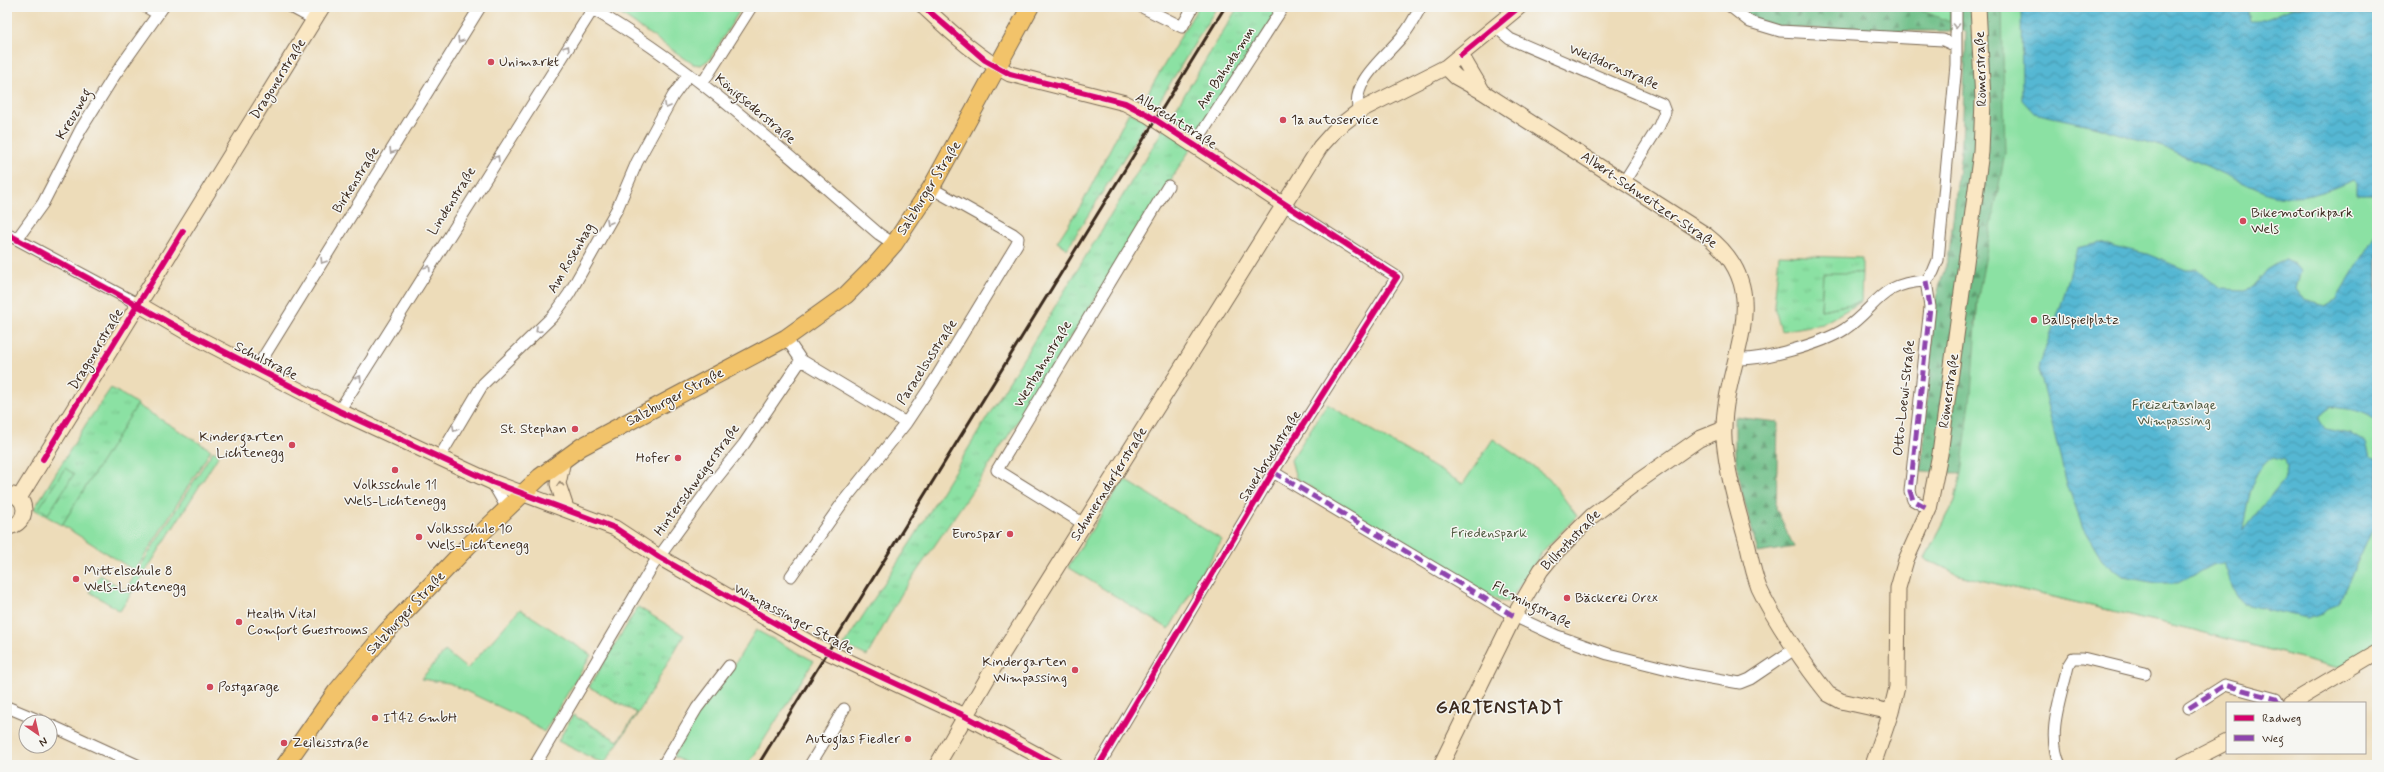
<svg xmlns="http://www.w3.org/2000/svg" width="2384" height="772" font-family="Mynerve,sans-serif">
<style>
.grass{fill:url(#grass-tufts);stroke:#638660}
.forest{fill:url(#forest-firs);stroke:#567454}
.green{fill:#8be1a3;stroke:#638660}
.water{fill:url(#water-waves);stroke:#487078;fill-rule:evenodd}
.lines{fill:none;stroke-linecap:round;stroke-linejoin:round}
.street-casing{stroke:#796854;stroke-width:13}
.secondary-casing{stroke:#796854;stroke-width:17}
.primary-casing{stroke:#796854;stroke-width:19}
.street{stroke:#fff;stroke-width:11}
.secondary{stroke:#fae7c3;stroke-width:15}
.primary{stroke:#f2c36a;stroke-width:17}
.rail{stroke:#3b2a1e;stroke-width:3}
.quiet{stroke:#8e44ad;stroke-width:5;stroke-dasharray:10 5;stroke-linecap:butt}
.cycleway-casing{stroke:#f6f6f2;stroke-width:8}
.cycleway{stroke:#d6006c;stroke-width:6}
.oneway{stroke:#a79f9a}
.oneway2{stroke:#9a8870}
.poi-dot{fill:#d1495b;stroke:#f6f6f2;stroke-width:1.5}
.labels{text-anchor:middle;dominant-baseline:central;stroke-width:3;stroke-linejoin:round;paint-order:stroke}
.poi-label{font-size:14px;fill:#3b2a1e;stroke:#f6f6f2;text-anchor:start}
.street-label{font-size:14px;fill:#3b2a1e;stroke:#f6f6f2}
.park-label{font-size:14px;fill:#4f583f;stroke:#f6f6f2}
.district-label{font-size:18px;font-weight:bold;letter-spacing:1px;fill:#3b2a1e;stroke:#f6f6f2}
</style>
<defs>
<pattern id="grass-tufts" width="24" height="20" patternUnits="userSpaceOnUse"><rect width="24" height="20" fill="#8be1a3"/><path d="M3 7l-1-3M5 7V3M7 7l1-3M15 17l-1-3M17 17v-4M19 17l1-3" fill="none" stroke="#79c18c"/></pattern>
<pattern id="forest-firs" width="22" height="20" patternUnits="userSpaceOnUse"><rect width="22" height="20" fill="#70bf89"/><path d="M5 1l3.5 6h-7zM16 11l3.5 6h-7z" fill="#5d9b6f"/></pattern>
<pattern id="water-waves" width="16" height="10" patternUnits="userSpaceOnUse"><rect width="16" height="10" fill="#54b7d3"/><path d="M0 5q4-4 8 0t8 0" fill="none" stroke="#4795ab"/></pattern>
</defs>
<rect width="100%" height="100%" fill="#f6f6f2"/>
<filter id="ink" filterUnits="userSpaceOnUse"><feTurbulence type="fractalNoise" baseFrequency=".025" numOctaves="2"/><feDisplacementMap in="SourceGraphic" scale="8" xChannelSelector="R" yChannelSelector="G"/><feConvolveMatrix kernelMatrix="1 2 1 2 8 2 1 2 1" color-interpolation-filters="sRGB"/></filter>
<filter id="wash" filterUnits="userSpaceOnUse"><feTurbulence type="fractalNoise" baseFrequency=".012" numOctaves="4" result="noise"/><feDisplacementMap in="SourceGraphic" scale="16" xChannelSelector="R" yChannelSelector="G"/><feGaussianBlur stdDeviation="0.9" result="paint"/><feColorMatrix in="noise" values="0 0 0 0 0 0 0 0 0 0 0 0 0 0 0 0 0 1.4 0 .05"/><feComposite in="paint" operator="in"/></filter>
<g filter="url(#wash)">
<rect width="100%" height="100%" fill="#eddcb9"/>
<path class="grass" d="M1198,7H1217L1157,105L1146,96Z
M1238,7H1281L987,469L902,593L867,656L844,645L916,534Z
M1129,112L1147,121L1067,249L1057,242L1083,202Z
M1779,255L1862,258V273L1823,274L1821,310L1861,302L1822,324L1781,331L1774,305Z
M111,388L138,404L62,525L34,509L86,424Z
M638,607L684,635L642,707L604,764L558,741L573,715L618,741L637,713L589,687Z"/>
<path class="forest" d="M1739,7H1913L1950,21V7H2021V70L1978,298L1975,326L2377,644L2339,668L2194,630L1959,575L1925,558L1955,501L1961,473L1921,472L1935,301L1949,254L1962,141L1966,31H1864L1777,27L1748,16Z
M1735,417L1778,422L1776,508L1794,547L1758,553L1742,492L1735,453Z"/>
<path class="green" d="M610,7H742L710,59L701,65L693,64Z
M1913,7H1950V22Z
M2002,7H2377V644L2339,668L2194,630L1959,575L1925,558L1955,501L1961,473L1971,394L1978,297L2005,153Z
M1823,273H1862L1861,302L1821,310Z
M1327,404L1463,484L1493,439L1549,478L1577,516L1542,552L1509,602L1499,601L1446,571L1296,478L1291,460Z
M137,405L211,450L135,571L62,525Z
M213,451L219,455L132,593L126,589Z
M65,468L74,474L48,514L39,508Z
M1124,479L1222,540L1169,629L1068,567Z
M100,575L131,594L120,611L90,592Z
M520,609L591,655L544,732L525,719L449,683L421,679L445,651L467,669Z
M756,630L814,661L748,765H690L673,756L700,710L728,675Z"/>
<path class="water" d="M2021,7H2247L2250,21C2268,23 2282,9 2300,7C2325,4 2352,12 2377,15V195H2357V184L2353,180C2323,193 2298,203 2266,193L2169,149L2098,127L2034,113L2022,100Z
M2377,232V422C2366,410 2346,409 2331,407L2323,413L2319,419L2325,429L2351,434L2366,443L2370,456L2377,459V519L2339,602L2323,613L2306,618L2243,604L2233,589L2224,563L2212,565L2178,583H2156L2123,577L2102,560L2083,528L2067,484L2038,369L2063,299L2077,248L2100,243L2122,248L2147,254L2186,270H2197L2221,289L2244,290L2253,287L2267,270L2285,259L2295,263L2301,270L2296,289L2304,300L2326,306L2336,300ZM2273,457L2285,460L2287,467L2284,479L2243,530C2246,508 2252,469 2273,457Z"/>
</g>
<g filter="url(#ink)">
<g class="lines">
<defs>
<path id="street" d="M146,7L158,14
M291,7L315,20
M589,7C696,69 786,154 879,234L894,244
M1142,7L1182,27L1193,7
M1731,7L1750,22L1780,31L1943,40L1956,46
M1496,27L1510,39L1662,104L1665,112L1659,126L1624,182
M702,84L751,7
M1359,111C1349,82 1388,55 1404,34C1411,26 1415,16 1421,7
M1194,145L1283,7
M7,234L138,304
M17,239L43,203L81,129L114,76L163,7
M1926,281L1930,307L1910,491L1913,500L1929,509
M786,338L801,360L906,423
M1737,359C1763,360 1822,344 1845,329C1878,306 1879,283 1926,281L1933,272L1938,260L1956,65V7
M256,369L480,7
M339,411L594,7
M439,458L483,384L554,315L569,294L617,209L637,162L673,96L689,74
M1273,472L1514,616L1557,636L1608,654L1688,674L1740,683L1750,679L1796,648
M492,482L507,508
M1084,524L997,470L1168,186
M791,576L843,502L906,423L934,381L1017,244L1018,238L1013,234L931,188
M7,707L43,722
M2189,708L2225,685L2276,699L2278,703
M50,725L137,765
M535,765L653,565L715,480L744,444L801,360
M663,765L697,708L729,666
M810,765L844,709
M1099,765L1273,472L1397,277L1284,205
M2060,765C2046,734 2061,698 2068,666L2073,658H2083L2145,673"/>
<path id="secondary" d="M924,7C951,32 977,57 1010,74L1125,103L1148,115L1284,205
M1461,55L1483,92
M1446,67L1456,77L1483,92L1706,235C1780,292 1724,358 1724,429C1723,438 1725,447 1726,456C1730,486 1740,517 1748,547C1751,561 1754,575 1759,588C1774,620 1806,667 1828,694L1841,701L1891,712
M138,304L188,333L339,411L492,482L615,528L659,557L815,646L965,716L1056,765
M563,460L558,484L566,508
M7,495C28,492 31,525 7,527
M19,498L322,7
M2291,703L2377,652
M937,765L991,672L1320,147L1337,128L1359,111L1446,67L1519,7
M1441,765L1514,616L1541,570L1555,553L1592,516L1633,485L1699,439L1724,429
M1873,765L1891,712L1897,687L1898,588L1906,560L1929,509L1940,454L1981,152L1983,100L1978,7
M2182,765L2227,742"/>
<path id="primary" d="M285,765L336,692L386,632L468,546L540,477L581,447L786,338L846,295L872,269L894,244L931,188L1030,7"/>
</defs>
<use href="#street" class="street-casing"/>
<use href="#secondary" class="secondary-casing"/>
<use href="#primary" class="primary-casing"/>
<use href="#street" class="street"/>
<use href="#secondary" class="secondary"/>
<use href="#primary" class="primary"/>
<path class="rail" d="M758,765L1225,7"/>
<path class="quiet" d="M592,8L594,7
M1926,281L1930,307L1910,491L1913,500L1929,509
M1273,472L1514,616
M2189,708L2225,685L2276,699L2278,703"/>
<defs>
<path id="cycleway" d="M924,7L985,60L1010,74L1125,103L1148,115L1397,277L1273,472L1099,765
M1461,55L1519,7
M7,234L188,333L339,411L492,482L615,528L659,557L815,646L965,716L1056,765
M43,459L183,231"/>
</defs>
<use href="#cycleway" class="cycleway-casing"/>
<use href="#cycleway" class="cycleway"/>
</g>
<defs><path id="oneway-chevron" d="M-2-3.5L2.5 0L-2 3.5" fill="none" stroke-width="1.6" stroke-linecap="round" stroke-linejoin="round"/></defs>
<g class="oneway">
<use href="#oneway-chevron" transform="translate(1956 26) rotate(90)"/>
<use href="#oneway-chevron" transform="translate(460 40) rotate(122)"/>
<use href="#oneway-chevron" transform="translate(567 48) rotate(-58)"/>
<use href="#oneway-chevron" transform="translate(667 106) rotate(119)"/>
<use href="#oneway-chevron" transform="translate(392 151) rotate(122)"/>
<use href="#oneway-chevron" transform="translate(497 158) rotate(-58)"/>
<use href="#oneway-chevron" transform="translate(609 222) rotate(120)"/>
<use href="#oneway-chevron" transform="translate(323 261) rotate(122)"/>
<use href="#oneway-chevron" transform="translate(428 268) rotate(-58)"/>
<use href="#oneway-chevron" transform="translate(538 330) rotate(136)"/>
<use href="#oneway-chevron" transform="translate(359 378) rotate(-58)"/>
<use href="#oneway-chevron" transform="translate(455 429) rotate(120)"/>
</g>
<use class="oneway2" href="#oneway-chevron" transform="translate(560 484) rotate(-94)"/>
</g>
<g class="poi-dot">
<circle cx="491" cy="62" r="4"/>
<circle cx="1283" cy="120" r="4"/>
<circle cx="2243" cy="221" r="4"/>
<circle cx="2034" cy="320" r="4"/>
<circle cx="575" cy="429" r="4"/>
<circle cx="292" cy="445" r="4"/>
<circle cx="678" cy="458" r="4"/>
<circle cx="395" cy="470" r="4"/>
<circle cx="1010" cy="534" r="4"/>
<circle cx="419" cy="537" r="4"/>
<circle cx="76" cy="579" r="4"/>
<circle cx="1567" cy="598" r="4"/>
<circle cx="239" cy="622" r="4"/>
<circle cx="1075" cy="670" r="4"/>
<circle cx="210" cy="687" r="4"/>
<circle cx="375" cy="718" r="4"/>
<circle cx="908" cy="739" r="4"/>
<circle cx="284" cy="743" r="4"/>
</g>
<g class="labels">
<g class="poi-label">
<text x="499" y="62">Unimarkt</text>
<text x="1291" y="120">1a autoservice</text>
<text x="2251" y="213">Bikemotorikpark<tspan x="2251" dy="16">Wels</tspan></text>
<text x="2042" y="320">Ballspielplatz</text>
<text x="567" y="429" text-anchor="end">St. Stephan</text>
<text x="284" y="437" text-anchor="end">Kindergarten<tspan x="284" dy="16">Lichtenegg</tspan></text>
<text x="670" y="458" text-anchor="end">Hofer</text>
<text x="395" y="485" text-anchor="middle">Volksschule 11<tspan x="395" dy="16">Wels-Lichtenegg</tspan></text>
<text x="427" y="529">Volksschule 10<tspan x="427" dy="16">Wels-Lichtenegg</tspan></text>
<text x="1002" y="534" text-anchor="end">Eurospar</text>
<text x="84" y="571">Mittelschule 8<tspan x="84" dy="16">Wels-Lichtenegg</tspan></text>
<text x="1575" y="598">Bäckerei Orex</text>
<text x="247" y="614">Health Vital<tspan x="247" dy="16">Comfort Guestrooms</tspan></text>
<text x="1067" y="662" text-anchor="end">Kindergarten<tspan x="1067" dy="16">Wimpassing</tspan></text>
<text x="218" y="687">Postgarage</text>
<text x="383" y="718">IT42 GmbH</text>
<text x="900" y="739" text-anchor="end">Autoglas Fiedler</text>
<text x="292" y="743">Zeileisstraße</text>
</g>
<g class="street-label">
<text transform="translate(1614 67) rotate(23)">Weißdornstraße</text>
<text transform="translate(1226 68) rotate(-57)">Am Bahndamm</text>
<text transform="translate(1981 69) rotate(-92)">Römerstraße</text>
<text transform="translate(278 79) rotate(-58)">Dragonerstraße</text>
<text transform="translate(755 109) rotate(40)">Königsederstraße</text>
<text transform="translate(74 114) rotate(-60)">Kreuzweg</text>
<text transform="translate(1176 121) rotate(32)">Albrechtstraße</text>
<text transform="translate(356 180) rotate(-58)">Birkenstraße</text>
<text transform="translate(929 188) rotate(-58)">Salzburger Straße</text>
<text transform="translate(1649 200) rotate(34)">Albert-Schweitzer-Straße</text>
<text transform="translate(452 201) rotate(-58)">Lindenstraße</text>
<text transform="translate(571 258) rotate(-60)">Am Rosenhag</text>
<text transform="translate(96 349) rotate(-59)">Dragonerstraße</text>
<text transform="translate(266 361) rotate(27)">Schulstraße</text>
<text transform="translate(927 362) rotate(-57)">Paracelsusstraße</text>
<text transform="translate(1043 364) rotate(-59)">Westbahnstraße</text>
<text transform="translate(1949 391) rotate(-82)">Römerstraße</text>
<text transform="translate(675 397) rotate(-28)">Salzburger Straße</text>
<text transform="translate(1904 398) rotate(-84)">Otto-Loewi-Straße</text>
<text transform="translate(1270 456) rotate(-58)">Sauerbruchstraße</text>
<text transform="translate(697 480) rotate(-54)">Hinterschweigerstraße</text>
<text transform="translate(1109 484) rotate(-58)">Schmierndorferstraße</text>
<text transform="translate(1571 540) rotate(-46)">Billrothstraße</text>
<text transform="translate(1532 605) rotate(27)">Flemingstraße</text>
<text transform="translate(406 613) rotate(-47)">Salzburger Straße</text>
<text transform="translate(794 619) rotate(28)">Wimpassinger Straße</text>
</g>
<g class="park-label">
<text x="2174" y="405">Freizeitanlage<tspan x="2174" dy="16">Wimpassing</tspan></text>
<text x="1489" y="533">Friedenspark</text>
</g>
<g class="district-label">
<text x="1500" y="708">GARTENSTADT</text>
</g>
</g>
<rect width="2384" height="772" fill="none" stroke="#f6f6f2" stroke-width="24"/>
<rect x="2226" y="702" width="140" height="52" fill="#f6f6f2" stroke="#aba49d"/>
<rect x="2234" y="715" width="20" height="6" fill="#d6006c" stroke="#aba49d"/>
<text x="2262" y="722" font-size="12" fill="#3b2a1e">Radweg</text>
<rect x="2234" y="735" width="20" height="6" fill="#8e44ad" stroke="#aba49d"/>
<text x="2262" y="742" font-size="12" fill="#3b2a1e">Weg</text>
<g transform="translate(38 734) rotate(146)"><circle r="19" fill="#f6f6f2" stroke="#aba49d"/>
<path d="M0-3L7 15L0 10L-7 15Z" fill="#d1495b"/>
<text y="-6" font-size="11" font-weight="bold" text-anchor="middle" fill="#3b2a1e">N</text>
</g>
</svg>
